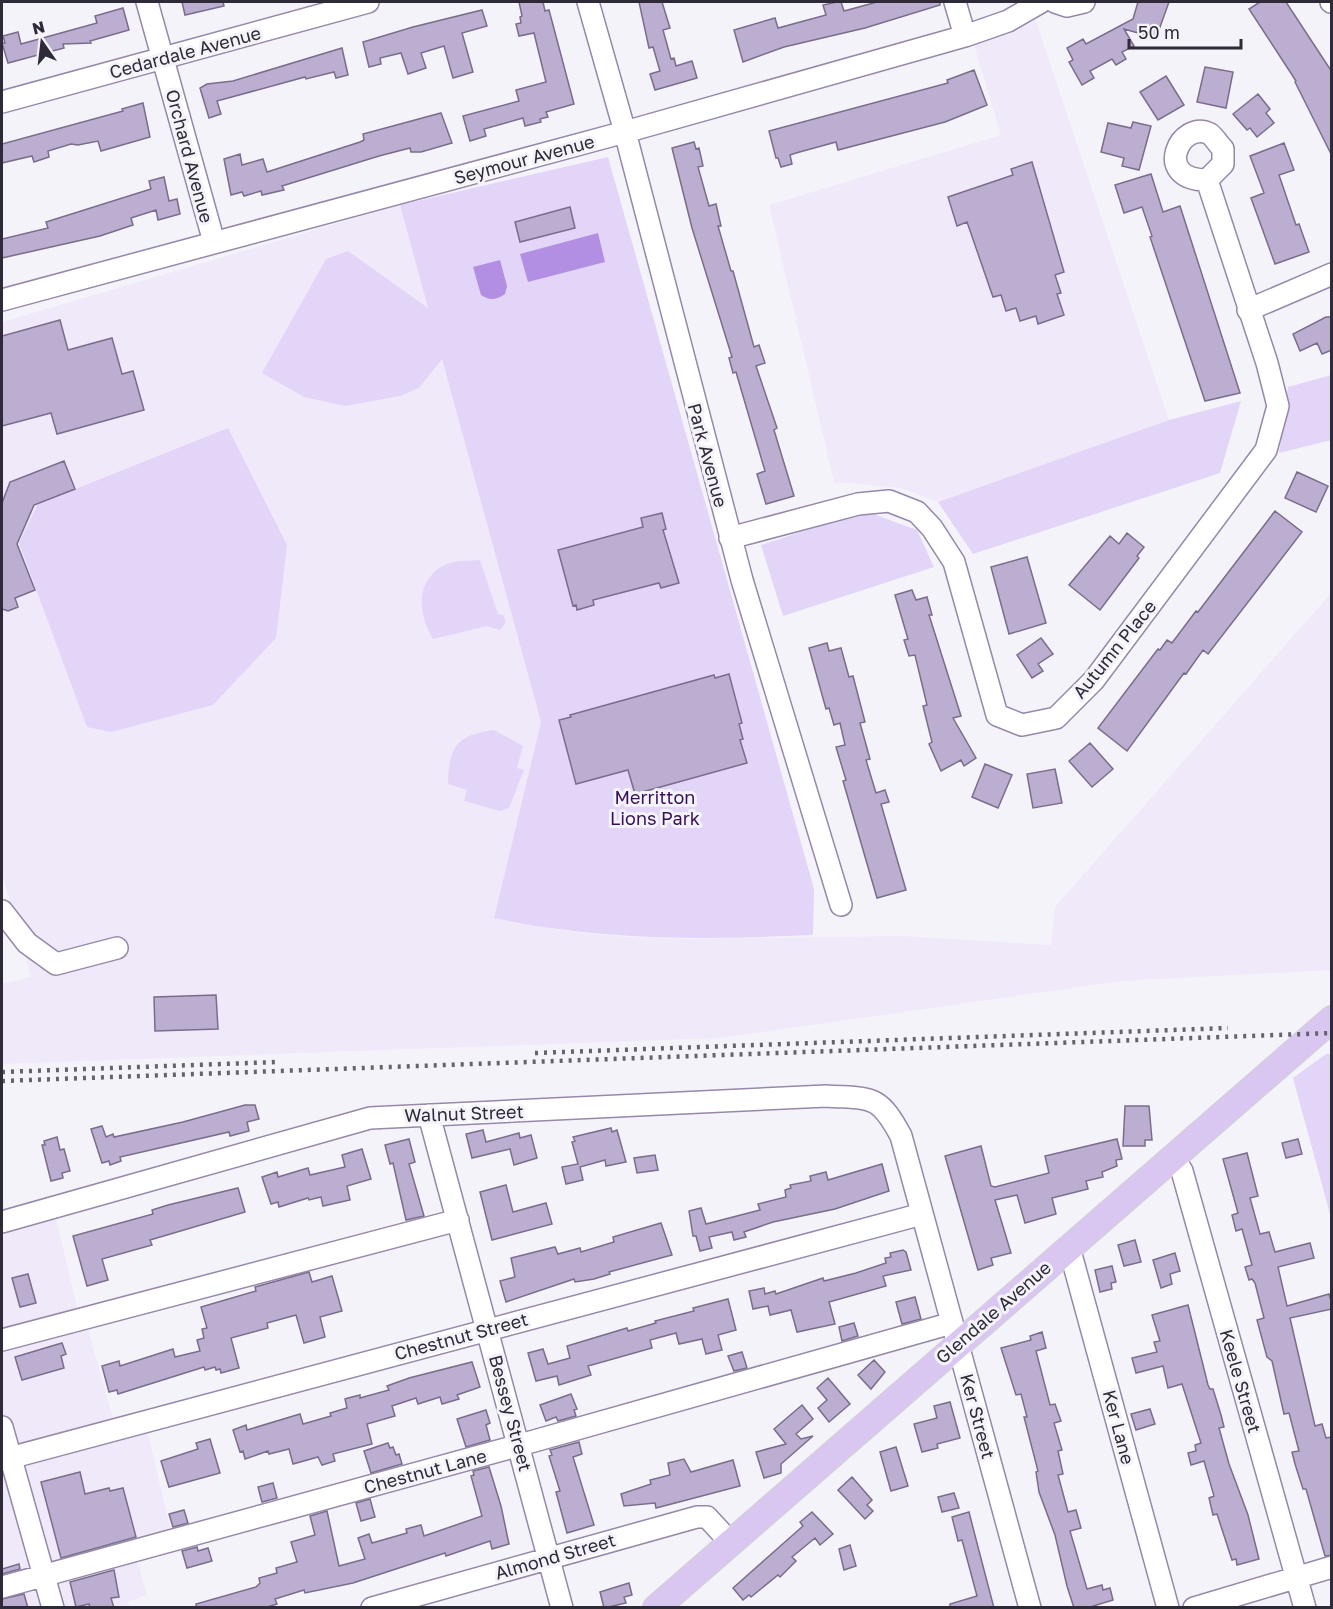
<svg xmlns="http://www.w3.org/2000/svg" width="1333" height="1609" font-family="'Golos Text',sans-serif">
<style>
.built{fill:#f0e9fa}
.green{fill:#e3d5f8}
.water{fill:#b38fe3}
.building{fill:#bcaed0;stroke:#7a6d8c;stroke-width:1.5}
.lines{fill:none;stroke-linecap:round;stroke-linejoin:round}
.minor-casing{stroke:#9688a9;stroke-width:24}
.major-casing{stroke:#d1d0d3;stroke-width:28}
.minor{stroke:#fff;stroke-width:21}
.major{stroke:#d9c7f2;stroke-width:26}
.rail{stroke:#65616d;stroke-width:4.5;stroke-dasharray:3 6;stroke-linecap:butt}
.labels{text-anchor:middle;dominant-baseline:central;stroke-width:6;stroke-linejoin:round;paint-order:stroke}
.street-label{font-size:18px;fill:#2f2a37;stroke:#f5f3fa}
.park-label{font-size:18px;fill:#38105a;stroke:#f5f3fa}
</style>
<rect width="100%" height="100%" fill="#f5f3fa"/>
<path class="built" d="M1036,21L1169,420L938,502L901,488L834,482L769,205L1001,135L974,45Z
M400,205L541,722L494,918L571,932L627,937L685,939L902,936L1051,945L1055,907L1331,593V970L1122,981L720,1038L2,1064V984L31,977L2,873V322Z
M56,1218L79,1315L2,1335V1233Z
M87,1326L113,1418L136,1412L149,1438L172,1535L133,1545L147,1595L128,1602L129,1607H2V1347Z"/>
<path class="green" d="M608,157L814,889L813,935C706,940 600,941 494,918L541,722L442,359L419,388L400,396L345,406L304,397L262,373L326,259L348,251L428,308L400,205Z
M1331,375V440L1279,453L1288,387Z
M1241,401L1220,473L973,554L938,502L1169,420Z
M228,428L287,545L276,638L213,705L111,732L87,727L19,543L38,504Z
M865,511L917,530L934,567L783,616L761,545Z
M480,560L498,614L503,615L506,622L500,630L487,626L433,639C417,613 415,578 447,564C456,560 470,561 480,560Z
M494,730L523,746L517,768L524,770L509,808L500,811L464,801L467,790L448,784C449,747 456,735 494,730Z
M1326,1054H1332L1331,1218L1293,1078Z"/>
<path class="water" d="M598,233L605,262L528,282L520,254Z
M500,260L507,286L505,294C496,300 490,301 481,295L473,267Z"/>
<path class="building" d="M182,2H223L224,6L185,15Z
M519,2H543L545,11L549,10L574,104L546,112L548,117L540,119L541,122L525,126L523,118L484,129L486,136L470,141L463,116L519,101L516,90L546,82L534,33L519,36L516,24L521,23L520,17L522,16Z
M639,2H662L670,28L663,30L671,59L674,58L676,66L692,61L697,78L655,90L650,74L660,71L653,47L649,48Z
M837,2H841L844,11L877,2H940V5L865,28L784,47L743,62L734,30L775,18L778,28L826,15L823,5Z
M1138,2H1169L1156,38L1124,29L1134,46L1122,52L1126,59L1116,65L1112,59L1090,71L1094,78L1082,85L1069,62L1073,60L1067,48L1083,39L1086,44L1133,19Z
M1260,2H1286L1332,72V156L1295,82L1296,81L1249,9Z
M123,8L129,30L90,41L91,43L63,44L64,48L8,63L2,43H5L3,36L18,32L21,44L97,23L95,16Z
M482,10L487,26L462,33L473,72L453,78L444,46L421,53L426,68L408,74L401,53L380,58L381,64L369,67L363,42L413,27Z
M342,48L348,75L336,78L334,72L306,79L305,77L217,101L221,114L209,118L200,88L207,84L233,81Z
M1205,67L1233,72L1226,108L1197,102Z
M974,70L987,105L945,122L838,150L836,142L796,153L790,155L792,164L781,167L778,158H776L769,131L948,83L947,80Z
M1166,76L1184,105L1158,120L1140,92Z
M1258,94L1270,109L1266,113L1274,123L1257,137L1250,128L1247,130L1233,114Z
M143,103L150,137L101,151L98,141L78,145L71,144L48,151L49,157L34,162L32,156L2,163V144L123,111L122,109Z
M441,113L452,143L421,152H411L410,148L379,156L282,186L284,190L262,195L261,191L244,196L242,192L231,195L224,159L240,154L242,165L263,159L267,172L360,142L364,140L363,134Z
M1133,122L1151,126L1139,170L1122,166L1124,158L1101,152L1108,123L1131,128Z
M694,142L696,149L699,148L703,166L698,167L709,206L716,204L721,226H718L731,271H733L754,347L759,345L765,363L756,366L777,428L774,430L794,496L766,504L757,474L765,471L736,372L733,373L729,358L732,357L692,228L672,148Z
M1284,143L1294,170L1279,175L1296,225L1299,224L1309,252L1275,264L1251,198L1264,193L1250,156Z
M1032,162L1064,272L1055,275L1061,293L1057,294L1064,315L1038,324L1036,316L1020,321L1016,308L1006,311L1001,295L993,297L967,222L957,226L948,197L1013,175L1011,169Z
M1151,174L1163,212L1180,206L1240,393L1205,401L1150,237L1152,236L1142,207L1124,213L1115,185Z
M164,177L169,201L177,199L180,214L158,220L156,210L131,218L133,225L100,236L2,258V239L48,228L46,222L151,189L149,181Z
M570,207L575,228L520,242L515,222Z
M1326,317H1332V350L1322,354L1317,343L1300,351L1293,334Z
M60,320L68,350L112,338L122,374L133,371L144,410L57,434L51,413L2,426V336Z
M64,461L75,489L34,505L17,544L35,590L15,598L18,607L8,611L2,609V503L10,482Z
M1297,472L1328,486L1316,512L1285,498Z
M1275,511L1302,532L1208,654L1203,650L1186,674L1184,673L1127,751L1098,728L1158,649L1160,650L1167,640L1172,643L1196,611L1198,612Z
M662,513L666,529L663,530L679,583L661,588L659,583L593,600L594,605L577,610L576,605L573,606L558,550L643,527L641,518Z
M1127,533L1144,547L1137,556L1139,558L1100,610L1069,585L1110,536L1119,544Z
M1027,557L1046,623L1009,634L991,567Z
M912,590L916,600L927,597L932,615H929L961,716L953,718L976,758L964,766L961,760L941,771L929,744L932,742L923,706L927,705L915,655L909,656L904,640L908,639L895,595Z
M1041,638L1053,654L1038,664L1043,671L1032,678L1017,655Z
M827,643L829,651L841,648L849,677L853,676L865,722L860,723L870,759L866,760L876,793L885,790L889,802L881,804L906,890L877,898L843,781L846,780L836,747L845,745L840,723L834,725L829,708L826,709L809,648Z
M729,674L742,723L739,724L743,739L740,740L747,763L635,794L628,770L576,784L559,720L571,717L570,715L714,675L715,678Z
M1090,743L1113,769L1092,787L1069,761Z
M985,764L1012,775L998,808L972,797Z
M1055,769L1062,803L1033,808L1027,774Z
M216,995L218,1029L155,1031L154,997Z
M245,1105H255L259,1119L247,1122L249,1131L230,1136L229,1132L120,1157L121,1161L110,1165L109,1161L102,1163L91,1129L102,1126L106,1137L113,1134L114,1137L183,1122Z
M1125,1106H1149L1152,1140H1145V1146H1123Z
M611,1128L612,1132L617,1130L626,1162L606,1166L605,1160L580,1167L583,1180L566,1184L562,1167L578,1164L572,1142L575,1141L573,1137Z
M483,1130L486,1142L519,1133L520,1138L531,1135L537,1158L514,1165L510,1149L472,1158L466,1134Z
M57,1137L60,1150L64,1149L70,1171L62,1173L63,1178L51,1181L42,1145H45L44,1141Z
M409,1139L415,1162L409,1164L424,1216L406,1220L393,1163L390,1164L385,1145Z
M1117,1139L1122,1159L1116,1160L1117,1166L1102,1172L1103,1177L1086,1181L1088,1189L1052,1198L1056,1214L1025,1223L1017,1195L995,1200L1011,1253L991,1258L993,1265L978,1270L945,1156L981,1146L991,1186L995,1187L1049,1173L1045,1156Z
M1298,1139L1302,1154L1286,1158L1282,1143Z
M362,1149L371,1179L347,1186L350,1200L323,1206L321,1197L309,1200L308,1198L279,1207L278,1202L271,1204L262,1177L277,1172L278,1177L308,1168L310,1175L345,1167L342,1155Z
M1247,1153L1258,1196L1250,1198L1260,1234L1269,1232L1275,1252L1310,1243L1314,1258L1278,1267L1287,1306L1329,1294L1332,1304V1309L1290,1318L1315,1426L1322,1424L1326,1438L1332,1437V1555L1325,1556L1306,1489H1303L1295,1464L1292,1452L1299,1451L1289,1413L1284,1414L1272,1361L1267,1357L1257,1320L1264,1318L1255,1283L1252,1279L1249,1280L1245,1267L1252,1265L1242,1229L1236,1231L1232,1215L1238,1213L1223,1159Z
M655,1155L658,1170L637,1173L634,1158Z
M882,1164L889,1191L835,1209L773,1222L744,1232L746,1237L734,1240L732,1232L709,1237L712,1248L700,1251L696,1236H693L689,1211L701,1208L706,1224L760,1210L758,1204L786,1197L785,1190L791,1188L790,1185L811,1181L810,1176L826,1172L828,1180Z
M506,1185L513,1212L546,1203L552,1224L492,1240L480,1192Z
M238,1188L245,1212L150,1240L152,1245L102,1259L108,1280L87,1286L73,1236L153,1214L152,1210L168,1205Z
M661,1223L672,1255L609,1272L610,1274L594,1279L575,1282L574,1279L506,1302L500,1281L515,1277L511,1258L555,1247L558,1254L580,1248L581,1252L614,1242L613,1237Z
M1135,1240L1141,1262L1124,1266L1118,1245Z
M903,1250L906,1252L911,1270L883,1276L886,1286L829,1302L835,1324L797,1332L791,1310L770,1315L768,1306L753,1309L749,1291L764,1288L765,1294L775,1291L776,1294L823,1278L824,1281L856,1273L886,1263L885,1258L891,1257L890,1253Z
M1175,1253L1180,1271L1170,1274L1172,1284L1161,1288L1153,1260Z
M1112,1266L1116,1282L1111,1283L1112,1289L1100,1292L1095,1270Z
M309,1272L312,1282L332,1276L342,1311L320,1317L325,1337L304,1343L296,1315L267,1323L268,1328L231,1338L239,1368L221,1373L220,1369L216,1370L215,1367L205,1370L204,1367L118,1394L117,1390L109,1392L102,1366L119,1361L120,1366L173,1349L175,1357L200,1351L197,1340L204,1338L202,1329L207,1328L201,1307L256,1291L255,1287Z
M28,1274L36,1303L20,1307L12,1278Z
M915,1297L921,1319L902,1324L896,1302Z
M728,1299L736,1330L718,1335L722,1350L706,1354L702,1339L679,1344L676,1333L650,1340L652,1348L588,1366L591,1375L559,1385L557,1376L536,1381L528,1353L543,1349L548,1364L570,1358L567,1346L627,1328L628,1331L656,1323L655,1321L694,1311L693,1308Z
M1188,1305L1208,1385L1210,1389H1213L1221,1415L1224,1427L1219,1428L1229,1464L1248,1515L1259,1559L1237,1565L1236,1559L1232,1560L1217,1514L1213,1515L1209,1498L1214,1496L1204,1461L1191,1465L1188,1453L1196,1451L1195,1445L1201,1443L1182,1384L1168,1388L1163,1366L1136,1373L1132,1358L1157,1352L1154,1342L1160,1341L1152,1315Z
M854,1323L858,1336L842,1341L839,1327Z
M1042,1332L1046,1348L1036,1351L1050,1405L1055,1404L1061,1421L1054,1423L1062,1450L1058,1451L1063,1474L1058,1475L1068,1512L1076,1510L1081,1528L1070,1531L1087,1589L1102,1585L1103,1590L1110,1588L1113,1600L1087,1608H1074L1067,1586L1055,1535L1039,1492L1036,1472L1038,1471L1024,1417H1027L1021,1394L1016,1395L1001,1348L1031,1340L1030,1336Z
M62,1343L66,1354L61,1356L64,1368L22,1380L15,1357Z
M742,1352L747,1368L734,1371L728,1356Z
M874,1360L885,1372L871,1389L858,1375Z
M472,1362L480,1387L457,1395L459,1399L442,1404L440,1397L418,1404L416,1398L392,1406L395,1416L367,1424L372,1444L333,1454L335,1461L322,1465L318,1457L293,1464L289,1449L269,1454L268,1451L245,1459L243,1451L240,1452L233,1430L246,1425L247,1430L300,1414L303,1424L331,1416L330,1413L347,1408L345,1399L348,1398L360,1395V1398L389,1390L387,1386L409,1378Z
M828,1378L850,1404L829,1422L818,1408L827,1400L817,1388Z
M571,1394L577,1409L574,1410L576,1416L558,1421L556,1417L546,1421L540,1405Z
M950,1402L960,1438L937,1444L938,1448L922,1452L914,1424L937,1418L934,1406Z
M802,1405L813,1419L796,1434L801,1439L813,1436L781,1464V1473L764,1478L756,1452L786,1444L774,1429Z
M1150,1409L1155,1424L1136,1430L1131,1414Z
M486,1410L490,1423L486,1425L490,1440L466,1447L457,1419Z
M210,1439L220,1473L169,1487L161,1461L198,1449L196,1443Z
M579,1442L582,1454L573,1457L594,1525L567,1533L556,1492L560,1491L549,1456L552,1455L550,1450Z
M388,1443L390,1448L393,1447L396,1455L399,1454L402,1464L371,1473L364,1451Z
M896,1447L908,1486L891,1491L880,1452Z
M684,1459L691,1472L733,1460L740,1486L656,1508L655,1503L624,1506L621,1494L651,1484L650,1480L670,1475L668,1463Z
M489,1467L501,1506L509,1544L492,1549L490,1541L446,1556L445,1553L353,1583L305,1593L304,1590L275,1599L277,1604L264,1608H196V1604L256,1587L260,1583L259,1578L277,1573L276,1568L297,1562L291,1542L315,1535L310,1516L327,1511L339,1566L365,1559L358,1538L369,1534L372,1543L407,1533L406,1529L421,1525L424,1536L482,1516L471,1476L474,1475L473,1471Z
M80,1472L85,1494L109,1488L110,1491L123,1488L136,1537L61,1558L41,1482Z
M852,1477L872,1500L867,1505L873,1511L865,1519L838,1490Z
M273,1483L277,1498L262,1502L258,1487Z
M954,1493L959,1508L942,1512L938,1497Z
M370,1499L375,1517L361,1521L356,1503Z
M184,1510L188,1523L173,1527L169,1514Z
M812,1512L833,1534L820,1545L815,1538L792,1557L796,1561L780,1577L778,1575L751,1597L749,1595L743,1600L733,1588L803,1526L800,1522Z
M969,1512L978,1547L994,1608H950V1604L977,1596L962,1540L958,1541L952,1517Z
M850,1545L856,1566L844,1570L839,1549Z
M197,1547L198,1551L208,1548L212,1561L187,1568L182,1551Z
M19,1564L20,1569L2,1574V1569Z
M114,1570L119,1597L111,1598L114,1608H90L89,1604L76,1607L70,1582Z
M629,1583L632,1595L624,1597L626,1603L604,1608L600,1592Z
M24,1594L28,1608H2V1599Z"/>
<g class="lines">
<defs>
<path id="minor" d="M147,2L214,242
M588,2L625,132L742,580L841,905
M955,2L965,36
M1055,2L1067,6L1084,2
M1331,2H1332
M2,102L368,2
M2,300L625,132L965,36L1008,21L1041,2
M1248,310L1332,274
M730,538L858,504L889,501L917,512L932,528L954,562L997,715L1022,725L1056,718L1094,680L1266,450L1278,406L1267,363L1207,180L1223,164V149C1219,145 1214,137 1210,134C1181,118 1151,180 1207,180
M2,911L27,943L56,964L117,948
M429,1115L562,1608
M1173,1157L1182,1171L1305,1608
M2,1222L370,1118L826,1096C871,1099 878,1093 901,1136L1030,1608
M1069,1247L1168,1608
M2,1340L458,1220
M2,1427L53,1608
M2,1460L922,1214
M2,1587L520,1445L952,1323
M372,1608L697,1517H707L730,1542
M1194,1608L1332,1567"/>
<path id="major" d="M656,1608L1332,1019"/>
</defs>
<use href="#minor" class="minor-casing"/>
<use href="#major" class="major-casing"/>
<use href="#minor" class="minor"/>
<use href="#major" class="major"/>
<path class="rail" d="M535,1053L1228,1028
M2,1072L277,1062
M2,1081L1332,1033"/>
</g>
<g class="labels">
<g class="street-label">
<text transform="translate(185 52) rotate(-15)">Cedardale Avenue</text>
<text transform="translate(190 156) rotate(75)">Orchard Avenue</text>
<text transform="translate(524 159) rotate(-15)">Seymour Avenue</text>
<text transform="translate(708 455) rotate(75)">Park Avenue</text>
<text transform="translate(1114 649) rotate(-51)">Autumn Place</text>
<text transform="translate(464 1113) rotate(-2)">Walnut Street</text>
<text transform="translate(993 1312) rotate(-41)">Glendale Avenue</text>
<text transform="translate(461 1336) rotate(-15)">Chestnut Street</text>
<text transform="translate(1241 1381) rotate(74)">Keele Street</text>
<text transform="translate(511 1413) rotate(75)">Bessey Street</text>
<text transform="translate(978 1416) rotate(75)">Ker Street</text>
<text transform="translate(1119 1427) rotate(75)">Ker Lane</text>
<text transform="translate(425 1471) rotate(-15)">Chestnut Lane</text>
<text transform="translate(555 1556) rotate(-16)">Almond Street</text>
</g>
<g class="park-label">
<text x="655" y="797">Merritton<tspan x="655" dy="21">Lions Park</tspan></text>
</g>
</g>
<rect width="1333" height="1609" fill="none" stroke="#2f2a37" stroke-width="6"/>
<g transform="translate(42 42) rotate(346)" stroke="#f5f3fa" stroke-width="4.5" paint-order="stroke">
<path d="M0-4.5L10 22L0 15L-10 22Z" fill="#2f2a37"/>
<text y="-9" font-size="16" font-weight="bold" text-anchor="middle" fill="#2f2a37">N</text>
</g>
<path d="M1129 39v9h112v-9" fill="none" stroke="#2f2a37" stroke-width="3"/>
<text x="1138" y="39" font-size="18" fill="#2f2a37" stroke="#f5f3fa" stroke-width="4.5" paint-order="stroke">50 m</text>
</svg>
